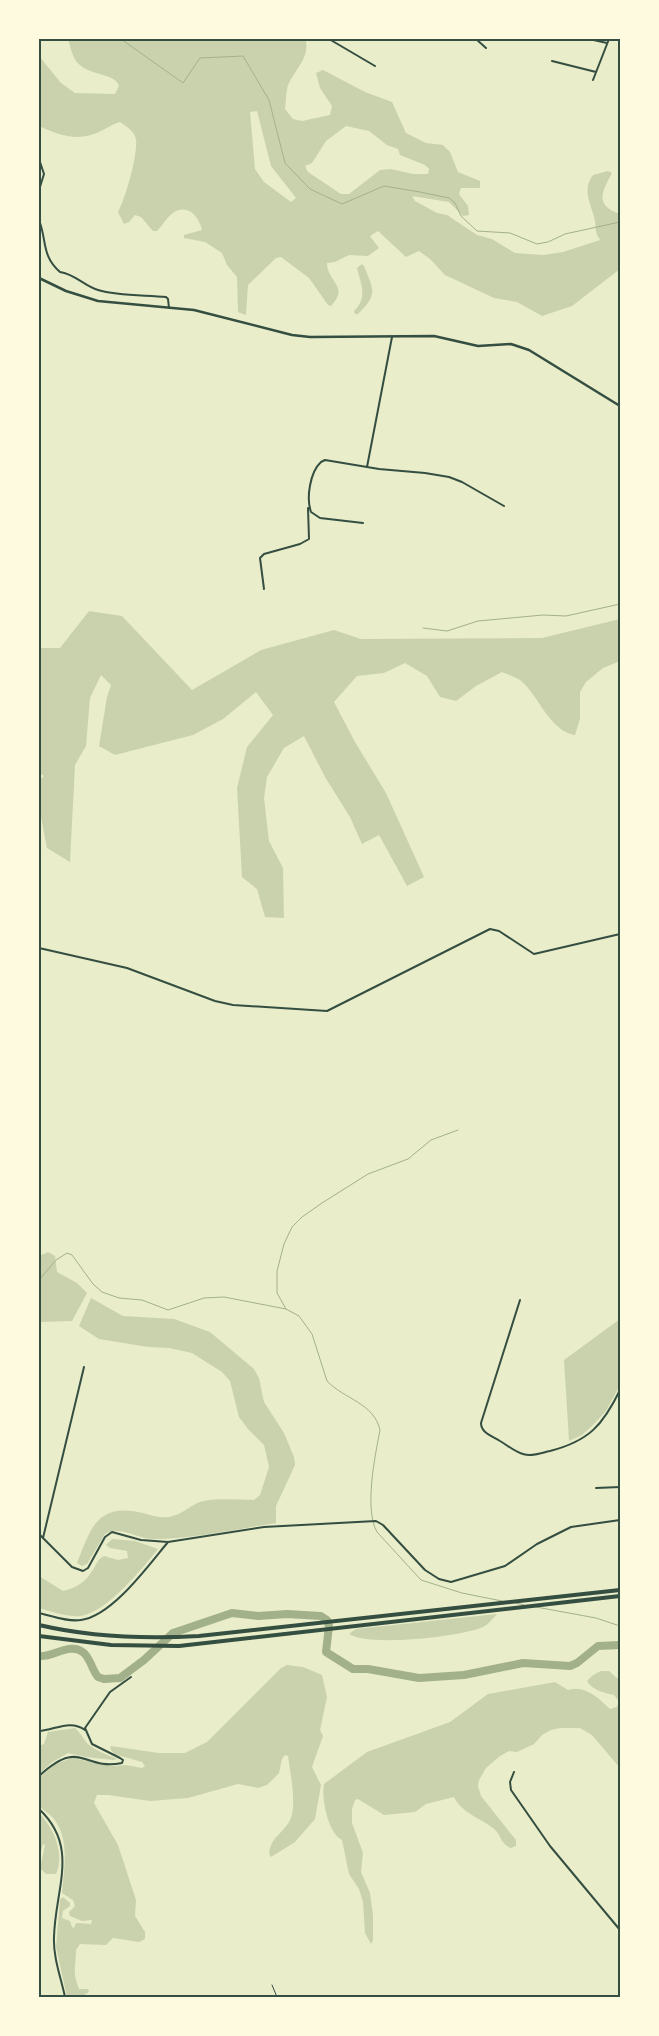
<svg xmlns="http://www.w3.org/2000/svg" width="659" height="2036" font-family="Bitter,serif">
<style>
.green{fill:#cad2ad;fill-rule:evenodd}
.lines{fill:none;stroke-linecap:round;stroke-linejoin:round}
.stream{stroke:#a3b18a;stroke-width:1}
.river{stroke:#a3b18a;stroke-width:8}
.service{stroke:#344e41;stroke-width:1}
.minor{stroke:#344e41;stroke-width:2}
.tertiary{stroke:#344e41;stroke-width:2.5}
.trunk{stroke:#344e41;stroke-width:4}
.neatline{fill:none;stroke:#344e41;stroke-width:2}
</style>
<rect width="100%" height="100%" fill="#e9edc9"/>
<path class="green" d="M68,39H303L306,41C309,59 295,69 288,85C286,92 286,102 285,109L293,119L302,121L330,115L332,106L320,88L316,73L323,70L365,92L392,102L406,133L426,143L443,145L450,152L458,172L480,181V188H461L459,194L468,206L469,215L463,216L449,202L412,196L415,201L437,213L447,215L477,235L492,239L515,253L543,255L563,252L600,240C595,233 596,230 595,221C592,205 581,191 593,175L608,171L612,173C602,192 594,205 620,214V269L572,306L542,316L517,302L494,298L445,275L430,259L419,251L406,257L378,231L370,236L379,248L368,256L349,255L335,262L327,263C327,282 350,286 331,306L328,305L309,278L281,257L276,258L248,285L246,315L238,312L237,277L227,265L222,253L205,242L184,238V235L202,230C199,217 188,203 173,213C167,217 162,226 157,231H153L141,217L135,215L129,222L124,224L118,212C126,197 138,154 136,139C134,131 126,126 120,122C112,124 106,129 99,132C77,142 59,135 39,126V56L61,83L75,93L115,94L119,86C115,72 88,77 76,61C72,55 70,46 68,39ZM257,111L271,166L296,198L291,202L264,182L255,169L250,112ZM346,126L369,131L387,145L398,149L400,155L425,165L429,169L428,174H413L391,169L380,170L349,194H341L308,172L305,166L312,163L326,141Z
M362,264L364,266C374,291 378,294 358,314H355L354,311C368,298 361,284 357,268Z
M89,611L122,616L192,690L261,650L334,630L361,639L542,638L620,619V661L603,668L586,682L580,692V719L575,735C550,732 538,694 520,680C515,677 507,674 502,672L476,686L456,701L440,697L427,676L405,663L384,673L357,676L334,702L355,742L386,793L424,877L407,886L379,835L362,844L350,817L325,777L304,736L284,748L267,777L264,798L269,841L283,868L284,918L265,917L257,889L242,877L237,788L247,747L273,715L256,692L223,719L193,735L115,755L99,746L107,697L111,685L101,675L90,698L86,746L75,765L70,862L47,848L39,807V781L44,776L39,773V648H60Z
M48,1252L55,1256L57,1272L77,1283L87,1293L72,1321L39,1322V1256Z
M91,1298L123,1316L174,1319L210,1332L254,1369L259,1378L264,1402L284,1433L294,1457L295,1465L276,1506V1523C236,1529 194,1539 153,1539C137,1539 121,1525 105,1534L87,1564L82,1566L77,1563C91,1528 97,1502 143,1513C153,1516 163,1519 173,1516C184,1513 193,1503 204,1501C220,1498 238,1500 254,1500L260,1495L269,1467L264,1445L248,1429L239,1417L230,1381L222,1372L192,1353L169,1348L148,1347L99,1339L79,1326Z
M620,1319V1385L606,1411L591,1427L582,1435L569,1441L564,1360Z
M112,1539L135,1541L158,1549C141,1570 108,1611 81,1616C72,1618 48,1611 39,1608V1576L63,1591C78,1587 86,1582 94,1568C97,1563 98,1559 104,1556L118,1560L128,1558L127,1551L110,1548L106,1545Z
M497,1614C493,1618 488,1625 483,1627C460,1637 369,1647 349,1634L356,1629Z
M287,1665L303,1667L322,1675L327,1697L320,1730L323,1736L312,1767L321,1785L315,1819L295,1842L271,1857L269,1854C271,1837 281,1835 289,1822C298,1807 290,1773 288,1756L285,1755L282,1759L279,1773L267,1785L258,1788L238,1784L188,1798L150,1801L108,1795H97L94,1803L118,1845L136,1900L135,1916L145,1932V1939L139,1942L113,1938L106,1945L80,1944L76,1950C76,1968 72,1971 79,1989H88L89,1992L81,1997H67L56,1947L60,1900L63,1897L70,1903V1906L63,1911L62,1918L70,1921L72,1927L74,1928L76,1923L91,1924L92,1920L82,1921L70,1916L69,1912L75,1906L73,1900L62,1893C64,1868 70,1840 54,1819C50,1814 43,1810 39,1806V1778L55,1764L72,1758L114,1766L126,1765L142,1768L145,1766L142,1762L114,1754L110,1748L111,1746L159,1753H185L207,1742L281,1668Z
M601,1671H609L617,1678L620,1677V1768L592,1735L580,1728H560L551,1730L542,1735L534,1744L517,1752L509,1751L500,1756L486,1768L479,1780L478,1786L481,1796L516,1840V1846L511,1848C501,1845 501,1834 493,1828C480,1818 462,1813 454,1797L426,1804L415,1812L384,1815L358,1799L355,1800L352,1809V1823L363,1853L361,1872L370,1893L373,1915V1940L371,1944L365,1933L363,1902L359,1889L349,1874L342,1840C328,1833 321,1798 324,1784L367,1752L450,1722L488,1694L555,1682L568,1690C585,1685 597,1697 610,1709L617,1707L619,1701L614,1695C604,1693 592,1690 587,1681L593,1675Z
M75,1728C81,1733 83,1739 88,1744C96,1751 108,1755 117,1759L113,1760L86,1757L68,1753L51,1763L39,1774V1746L44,1744L48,1732Z
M39,1813C54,1828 65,1854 56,1874H46L40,1868L45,1845L43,1844L39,1859Z"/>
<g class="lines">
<path class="stream" d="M121,39L183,83L200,58L243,56L269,100L285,163L310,189L342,204L384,186L420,192L449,198L455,203L461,216L477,231L510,233L537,244L548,242L565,234L620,222
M423,628L447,631L478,621L543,615L566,616L620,604
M39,1280L56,1260L67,1253L72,1255L93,1284L102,1292L119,1298L142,1300L168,1310L204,1298L224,1297L286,1309L299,1316L312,1334L327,1381C344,1399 374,1403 380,1430C375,1456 364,1509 377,1532L421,1580L462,1593L502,1601
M286,1309L277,1293V1271L284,1244L292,1227L302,1217L322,1203L368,1174L408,1159L431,1140L458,1130
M516,1603L524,1605
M536,1607L596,1618L620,1626"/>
<path class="river" d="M39,1656C53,1658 70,1641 84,1653C91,1660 92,1670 98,1677L104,1679L120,1678L144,1660L173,1633L232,1613L258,1616L287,1614L321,1616L327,1620L329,1626L326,1652L353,1669H368L419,1678L464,1675L523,1663L570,1666L577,1663L598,1646L620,1645"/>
<path class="service" d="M272,1985L277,1997"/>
<path class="minor" d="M329,39L375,66
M476,39L486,48
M589,39L607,43
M552,61L596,72
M593,80L609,39
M39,159L44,174L39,190
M39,220C47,240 41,255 60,272C75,274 84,286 98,290C118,296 145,295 166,297L168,299L169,308
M367,467L392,337
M363,523L320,518L311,512C306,498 310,472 321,462L325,460L379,469L425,473L449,477L462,482L504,506
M264,589L260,558L264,554L300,544L309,539L308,508
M39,948L127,968L215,1001L233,1005L327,1011L490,929L499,931L534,954L620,934
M520,1300L481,1423C481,1433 492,1436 500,1441C507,1445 515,1452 523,1454C532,1457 541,1453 550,1451C589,1441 603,1425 620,1390
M596,1488L620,1487
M39,1534L72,1567L83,1571L88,1568L105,1537L112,1532L141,1540L168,1542L264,1527L376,1521L383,1525L425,1570L439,1579L451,1582L505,1566L537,1544L571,1527L620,1520
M43,1538L84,1367
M39,1613C52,1616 67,1622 81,1620C112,1616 148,1566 168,1542
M39,1731C55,1730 70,1719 85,1730
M514,1772L510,1782L511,1790L550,1846L620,1930
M39,1776C81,1737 82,1771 122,1763L123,1760L120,1758L92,1744L85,1728L110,1692L131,1677
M39,1809C80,1847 55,1889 54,1937C53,1957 61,1978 65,1997"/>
<path class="tertiary" d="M39,278L66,291L98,301L194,310L292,335L310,337L434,336L478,346L511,344L529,350L620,406"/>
<path class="trunk" d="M39,1625C90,1637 146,1639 199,1636L620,1590
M39,1636L111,1645L179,1646L620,1596"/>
</g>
<rect width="659" height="2036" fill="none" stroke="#fefae0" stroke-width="80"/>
<rect x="40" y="40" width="579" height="1956" class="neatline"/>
</svg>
